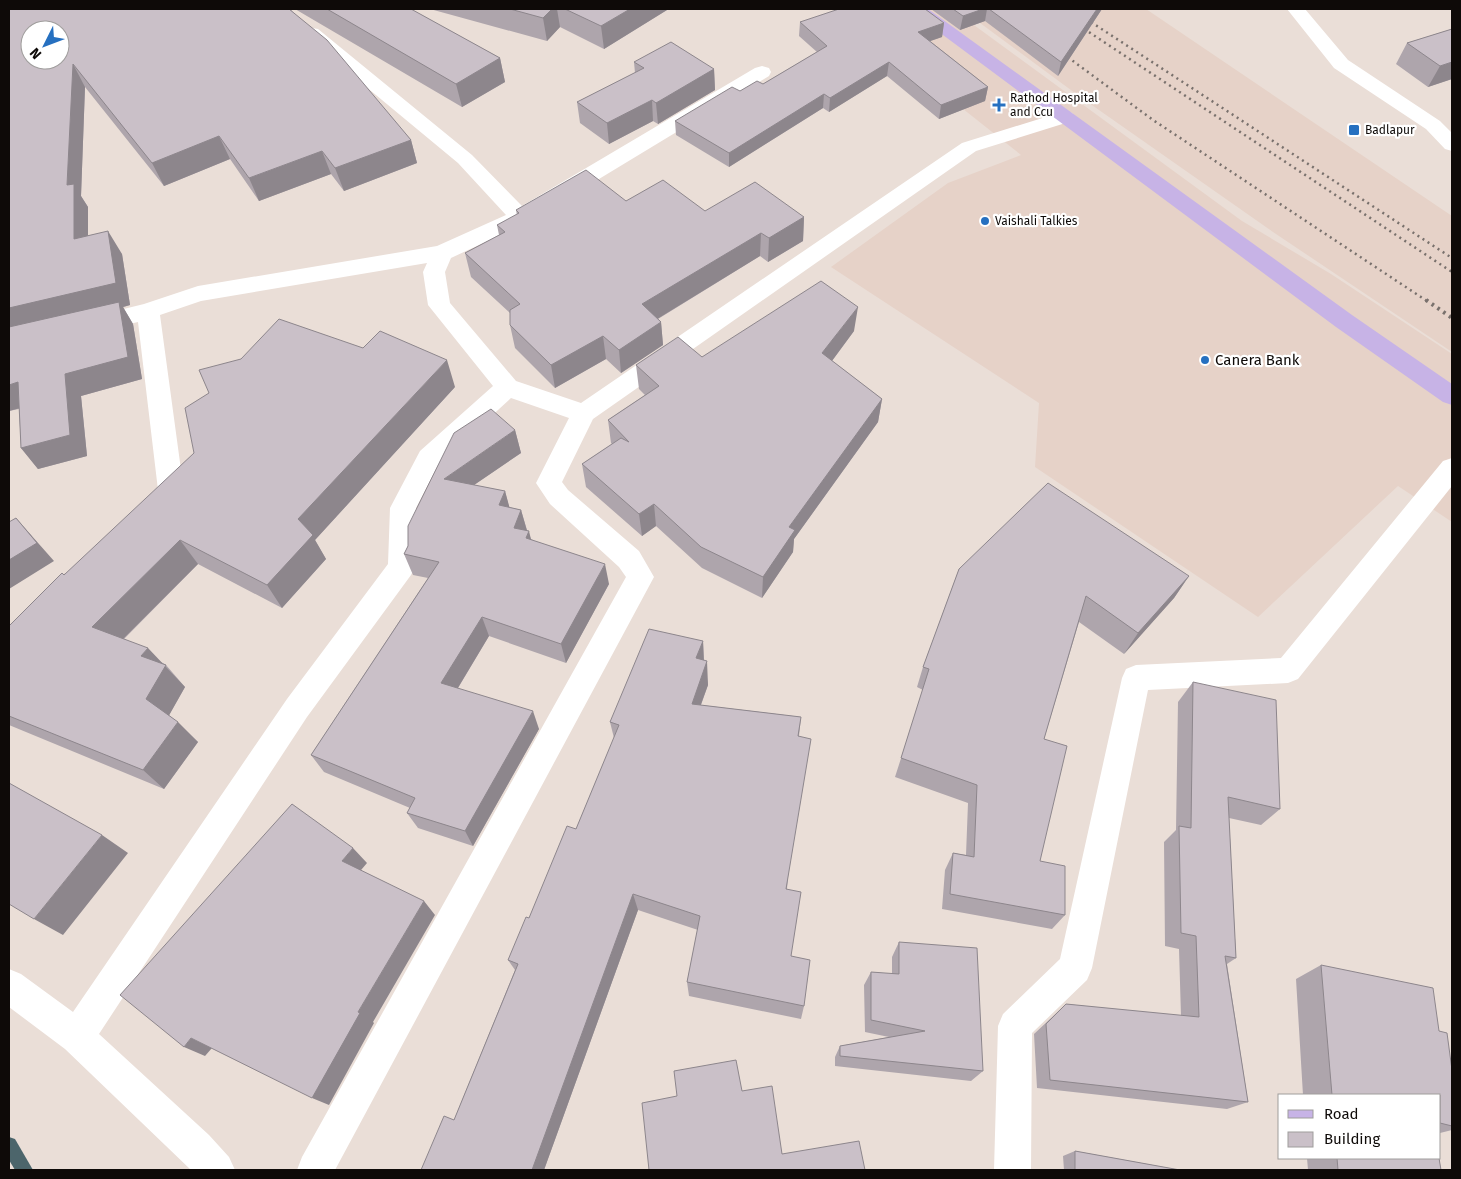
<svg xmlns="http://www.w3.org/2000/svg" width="1461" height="1179" font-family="'Fira Sans',sans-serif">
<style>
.built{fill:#e6d2c8}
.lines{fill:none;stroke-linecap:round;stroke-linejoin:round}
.stream{fill:#4c656b;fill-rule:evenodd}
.minor{fill:#fff;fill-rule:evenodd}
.major{fill:#c7b3e6;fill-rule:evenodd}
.rail-far1{stroke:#79716d;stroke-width:2.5;stroke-dasharray:2 4;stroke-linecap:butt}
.rail{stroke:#79716d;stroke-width:4;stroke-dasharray:2.5 4.5;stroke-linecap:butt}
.wall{fill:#aea5ac}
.shaded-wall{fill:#8d868c}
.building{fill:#cac0c8;stroke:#8d868c;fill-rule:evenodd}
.poi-dot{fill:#2670c0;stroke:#fff;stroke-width:2}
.labels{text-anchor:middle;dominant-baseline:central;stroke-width:4.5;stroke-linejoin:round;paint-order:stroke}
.far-poi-label{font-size:12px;fill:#0e0a08;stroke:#fff;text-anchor:start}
.poi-label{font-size:15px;fill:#0e0a08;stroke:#fff;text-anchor:start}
</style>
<rect width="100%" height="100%" fill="#eaded7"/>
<path class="built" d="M837,9H952L1242,221L1331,274L1452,354V522L1398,486L1258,617L1035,467L1039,403L831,267L948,183L1021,155Z
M961,9H1146L1452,216V352L1273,232L1079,96Z"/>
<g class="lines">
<path class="stream" d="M9,1137L15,1139L33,1170H15L9,1160Z"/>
<path class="minor" d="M1287,9H1305L1348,60L1440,121L1452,133V151L1445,149L1426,129L1334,68Z
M312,28L318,29L472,155L522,206L755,68L762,66L769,68L771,72L769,76L528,222L451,258L445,272L450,303L516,381L581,403L962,143L1065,111L1072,113L1075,117L1072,121L976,151L593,419L562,482L568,490L639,551L654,577L335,1170H297L302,1157L626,577L619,567L550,504L536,483L569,418L511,398L438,465L416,508L415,567L411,575L307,717L99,1034L209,1135L229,1157L235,1170H191L65,1049L9,1007V969L21,974L73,1012L287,699L388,564L390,508L420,451L493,386L428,305L423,272L427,263L201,301L160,315L184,492C176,507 167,523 149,516L145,509L158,490L138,322L91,333L83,331L79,325L83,319L144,304L198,286L437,246L506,215L458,163L306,37L303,33L306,29Z
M1452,458V486L1298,679L1288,683L1148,690L1092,968L1087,980L1032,1033L1031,1170H994L998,1026L1003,1014L1060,959L1122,678L1126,669L1136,665L1281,658L1443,461Z"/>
<path class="major" d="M908,9H928L1352,315L1452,384V405L1443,402L1336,327Z"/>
<path class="rail-far1" d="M1054,9L1452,272
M1071,9L1452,258
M1058,50L1153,120L1427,301"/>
<path class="rail" d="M1426,300L1452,318"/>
</g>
<path class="wall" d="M9,9H291L292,11L411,140L417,163L344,191L331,174L259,201L230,159L164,186L85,87L81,196L88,207V236L122,254L130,305L123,307L133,324L142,379L81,396L87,456L38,469L21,448L19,409L9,411Z
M295,9H410L500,58L505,82L462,107Z
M430,9H667V10L604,49L560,27L547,41Z
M931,9H1102L1058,76L985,21L960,30Z
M800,22L944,23L942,37L930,41L988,87L985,101L939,119L887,76L829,112L823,108L729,167L676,135L675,121L740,91L763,84L817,52L799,36Z
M1452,29V79L1428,87L1396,64L1407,43Z
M634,62L714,69L715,90L658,124L653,121L609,144L580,123L577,102L635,73Z
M626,201L705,211L804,217L803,241L768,262L760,256L658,319L661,322L663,345L621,373L606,359L555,388L515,348L510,325V313L471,277L465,253L499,235L497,225L517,215L516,210Z
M854,331L832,361L882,399L878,422L794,539L793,552L762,598L702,568L656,526L642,536L586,487L582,464L612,444L611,443L608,420L645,395L639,389L636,365L702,357Z
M455,387L315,540L326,559L282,608L198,564L124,639L166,665L185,687L169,715L198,742L164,789L9,725V626L64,574Z
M515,430L521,453L474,485L505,491L509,507L521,510L527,530L531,539L609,584L566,663L489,636L458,688L539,729L473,846L418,828L407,813L410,808L324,772L311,755L428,578L413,575L404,554L408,546Z
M959,569L1189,576L1174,598L1124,654L1079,622L1044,739L1040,861L1065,915L1052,929L942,909L945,870L953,853L966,855L968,803L895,777L923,690L917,687L923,667Z
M703,641L704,660L708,685L701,705L801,717L799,736L787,889L791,956L804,1006L801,1019L689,996L687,982L698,930L638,910L544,1170H421L454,1120L515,970L508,960L529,918L576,829L614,738L610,722Z
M1193,682L1280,809L1261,825L1229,818L1236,958L1227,964L1248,1102L1227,1109L1037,1088L1034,1034L1066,1004L1181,1016L1179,949L1165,946L1164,842L1176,830L1178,702Z
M899,942L983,1071L971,1081L835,1066V1057L840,1046L889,1037L865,1032L864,985L871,972L892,974V957Z
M1321,965L1439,1031L1452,1070V1130L1440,1133V1095H1303L1296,979Z
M1075,1151L1180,1170H1064L1063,1156Z
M1307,1158H1439L1441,1170H1308Z"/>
<path class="shaded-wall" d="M552,9H557L560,27L547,41L543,18Z
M630,9H667V10L604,49L601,26Z
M983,9H987L985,21L960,30L963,16Z
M1097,9H1102L1058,76L1061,62Z
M944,23L942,37L916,46L918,32Z
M500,58L505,82L462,107L456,84Z
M889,62L887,76L829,112L830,98Z
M1452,62V79L1428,87L1440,66Z
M73,64L85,87L81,196L88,207V261L74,239L67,185Z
M714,69L715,90L658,124L656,103Z
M988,87L985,101L939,119L941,105Z
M824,94L823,108L729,167V153Z
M652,100L653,121L609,144L607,123Z
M219,136L230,159L164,186L152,163Z
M411,140L417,163L344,191L335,168Z
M322,151L331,174L259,201L249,178Z
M804,217L803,241L768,262L769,238Z
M108,231L122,254L130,305L123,307L133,324L142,379L81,396L87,456L38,469L21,448L70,435L9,335V308Z
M761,233L760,256L644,327L642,304Z
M858,307L854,331L820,377L822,353Z
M661,322L663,345L621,373L619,350Z
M603,336L606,359L555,388L551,365Z
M447,360L455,387L315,540L326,559L282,608L267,585L298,519Z
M18,382L35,404L9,411V385Z
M882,399L878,422L794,539L793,552L762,598L763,577L789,527Z
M515,430L521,453L452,500L444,479Z
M505,491L511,513L499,505Z
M654,504L656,526L642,536L639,514Z
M521,510L527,531L514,528Z
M16,518L54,561L9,589V560Z
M529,531L534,552L526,538Z
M180,540L198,564L113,649L92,627Z
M605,564L609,584L566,663L561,644Z
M1189,576L1174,598L1124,654L1138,633Z
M482,617L489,636L450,701L441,683Z
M703,641L704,665L696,658Z
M148,648L185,687L167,719L146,699L141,656Z
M707,661L708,685L693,726L692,704Z
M533,711L539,729L473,846L465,831Z
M178,722L198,742L164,789L143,770Z
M102,835L128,853L63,935L34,919Z
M353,848L367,863L356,876L342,861Z
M633,894L638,910L544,1170H532Z
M424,901L435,915L373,1022L374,1023L329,1105L312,1098L358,1012Z
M191,1038L212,1048L205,1056L184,1047Z"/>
<path class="building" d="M9,9H289L327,40L411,140L335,168L322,151L249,178L219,136L152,163L73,64L67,185L74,184V239L108,231L116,283L9,308ZM30,30H60V60H30Z
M327,9H411L500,58L456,84Z
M510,9H552L543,18Z
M565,9H630L601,26Z
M839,9H925L944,23L918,32L988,87L941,105L889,62L830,98L824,94L729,153L675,121L732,87L740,91L757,81L763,84L827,46L800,22Z
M953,9H983L963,16Z
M989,9H1097L1061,62Z
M1452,29V62L1440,66L1407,43Z
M671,42L714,69L656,103L652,100L607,123L577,102L644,68L634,62Z
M586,170L626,201L663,180L705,211L755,182L804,217L769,238L761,233L642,304L661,322L619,350L603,336L551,365L510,325V310L520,304L465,253L505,232L497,225L519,213L516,210Z
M821,281L858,307L822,353L882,399L789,527L795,530L763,577L701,547L654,504L639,514L582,464L621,438L629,442L608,420L659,386L636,365L678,337L702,357Z
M119,302L128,357L65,374L70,435L21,448L18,382L9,385V327Z
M279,319L363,348L380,331L447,360L298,519L313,535L267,585L180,540L92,627L148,648L141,656L166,665L146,699L178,722L143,770L9,716V626L62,573L64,575L194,453L185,408L209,393L199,370L241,359Z
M491,409L515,430L444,479L505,491L499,505L521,510L514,528L529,531L526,538L605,564L561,644L482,617L441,683L533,711L465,831L407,813L415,798L311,755L439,562L404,554L408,546V526L454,433Z
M1048,483L1189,576L1138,633L1086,596L1044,739L1067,746L1040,861L1065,866V915L950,894L953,853L974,857L977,785L901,758L929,669L923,667L959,569Z
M16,518L37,543L9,560V522Z
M649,629L703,641L696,658L707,661L692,704L801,717L798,736L811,739L786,889L801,892L791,956L810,960L804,1006L687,982L700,916L633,894L532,1170H421L444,1116L454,1120L518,964L508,960L526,917L529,918L567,826L576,829L619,725L610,722Z
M1193,682L1276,700L1280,809L1228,797L1236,958L1225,956L1248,1102L1050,1080L1046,1024L1066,1004L1199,1017L1196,936L1181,933L1179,826L1191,828Z
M9,783L102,835L34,919L9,904Z
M292,804L353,848L342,861L424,901L358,1012L360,1013L312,1098L191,1038L184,1047L120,995Z
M899,942L977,948L983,1071L840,1056V1046L925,1031L871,1020V972L899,974Z
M1321,965L1433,988L1439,1031L1447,1033L1452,1070V1126L1440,1123V1095H1332Z
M736,1060L742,1091L772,1086L782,1154L859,1141L865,1170H649L642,1103L677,1096L674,1071Z
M1075,1151L1180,1170H1075Z
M1337,1158H1439L1441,1170H1338Z"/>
<g class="poi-dot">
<path d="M996.5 97.5h5v5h5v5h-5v5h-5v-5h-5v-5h5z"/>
<rect x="1348" y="124" width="12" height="12" rx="2.5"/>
<circle cx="985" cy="221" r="5"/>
<circle cx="1205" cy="360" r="5"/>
</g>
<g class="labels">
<g class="far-poi-label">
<text x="1010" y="98">Rathod Hospital<tspan x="1010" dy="14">and Ccu</tspan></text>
<text x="1365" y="130">Badlapur</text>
<text x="995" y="221">Vaishali Talkies</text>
</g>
<g class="poi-label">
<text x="1215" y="360">Canera Bank</text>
</g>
</g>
<rect width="1461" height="1179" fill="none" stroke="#0e0a08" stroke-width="20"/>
<rect x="1278" y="1094" width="162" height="65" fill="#ffffff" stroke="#9f9d9c"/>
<rect x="1288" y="1110" width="25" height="8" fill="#c7b3e6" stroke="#9f9d9c"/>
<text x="1324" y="1119" font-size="15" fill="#0e0a08">Road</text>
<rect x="1288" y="1132" width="25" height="15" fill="#cac0c8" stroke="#9f9d9c"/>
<text x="1324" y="1144" font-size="15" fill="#0e0a08">Building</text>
<g transform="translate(45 45) rotate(228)"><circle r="24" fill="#ffffff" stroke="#9f9d9c"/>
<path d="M0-4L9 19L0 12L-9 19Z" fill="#2670c0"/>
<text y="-8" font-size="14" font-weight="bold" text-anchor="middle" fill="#0e0a08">N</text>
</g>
</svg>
